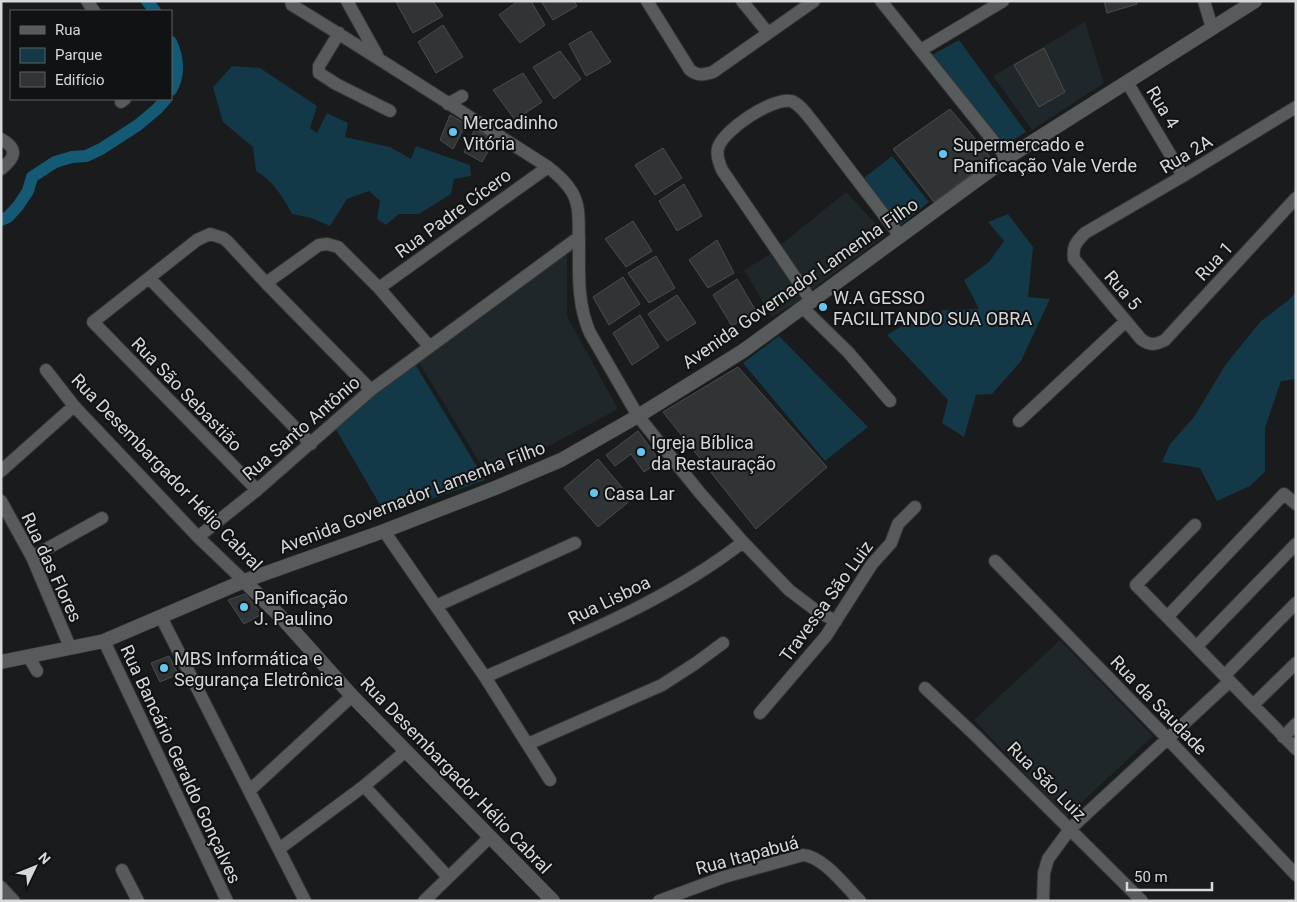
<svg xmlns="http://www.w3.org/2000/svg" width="1297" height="902" font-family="Roboto,sans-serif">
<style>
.built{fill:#1f272b}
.green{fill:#133847}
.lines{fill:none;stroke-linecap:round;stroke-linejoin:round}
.canal{stroke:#145a74;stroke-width:12}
.building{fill:#313435;stroke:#4a4c4e}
.minor-casing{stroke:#333435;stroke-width:14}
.tertiary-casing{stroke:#333435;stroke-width:15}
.minor{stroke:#585b5c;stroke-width:12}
.tertiary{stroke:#585b5c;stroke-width:14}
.poi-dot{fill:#64c5ee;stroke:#101213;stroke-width:2}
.labels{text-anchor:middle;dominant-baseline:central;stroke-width:4;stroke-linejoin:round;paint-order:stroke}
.street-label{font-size:18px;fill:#d6d8d9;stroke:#101213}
.poi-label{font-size:18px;fill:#d6d8d9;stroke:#101213;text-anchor:start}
</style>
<rect width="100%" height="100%" fill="#191b1c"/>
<path class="built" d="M1085,22L1104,83L1032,130L993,76Z
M846,192L886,235L809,292L778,247Z
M567,250V316L618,409L489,478L418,361Z
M771,254L803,299L772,317L744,270Z
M1060,640L1153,736L1066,817L974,720Z"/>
<path class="green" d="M959,40L1026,132L1000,148L930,56Z
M232,66L260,68L317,106L310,128L317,133L327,113L348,123L345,137L390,147L411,159L416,146L470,165L471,176L454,179L451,194L419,214H399L386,225L377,219L380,201L369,191L347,199L330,226L311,218L292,214C283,197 273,181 256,171L253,147L223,122L213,87Z
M892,156L929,202L898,227L860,181Z
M1008,214L1033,247L1028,297L1050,299L1021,361L992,394L976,395L964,437L942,423L948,400L887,335L927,311L979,309L964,280L989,262L1004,241L988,222Z
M1296,291V379L1281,381L1265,428V472L1250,486L1217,501L1200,468L1162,462L1170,444L1194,417L1226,364L1261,321L1290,299Z
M779,336L868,427L825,461L743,363Z
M414,362L485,480L386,515L334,426Z"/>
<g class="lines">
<path class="canal" d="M147,1L155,11
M171,42C178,57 180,75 171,90
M1,220L8,217L18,206L28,191L32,177L55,162L72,157L86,156L101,149L138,125L157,109L166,99"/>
</g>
<path class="building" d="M398,1H433L443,16L413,33L396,2Z
M518,1H531L545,25L520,43L499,15Z
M541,1H574L577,6L553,20Z
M1104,1H1136L1137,4L1107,13Z
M443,25L463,57L436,73L418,42Z
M591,31L611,62L586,76L569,44Z
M1044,48L1065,92L1039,107L1014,65Z
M560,51L581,79L554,99L533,67Z
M523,73L542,102L515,120L493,90Z
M950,109L992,159L934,202L893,149Z
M450,115L466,124L453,149L440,140Z
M475,129L494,141L482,162L464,152Z
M663,148L682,178L655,195L635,165Z
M684,184L702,216L677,231L659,201Z
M633,221L652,251L626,267L605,239Z
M717,240L734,273L708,288L689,260Z
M656,256L675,288L649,303L628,273Z
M623,277L640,304L609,325L593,297Z
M737,279L756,311L732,326L713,295Z
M677,295L696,323L667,341L648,314Z
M640,315L659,347L632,365L613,333Z
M738,367L827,467L756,529L663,412Z
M638,431L660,461L644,472L631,454L615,466L606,455Z
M598,459L632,499L598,527L564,488Z
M245,594L262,614L244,624L228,600Z
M169,656L178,674L160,682L151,663Z"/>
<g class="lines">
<defs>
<path id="minor" d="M87,1L94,11
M291,1L292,5C379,58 463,113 548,167C557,174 566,182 572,192C581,207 578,225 579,242C579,273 577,304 590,333L638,416L700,493L743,542L789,590L818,612L836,621
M347,1L377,55
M647,1L690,70C698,76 703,75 713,72L814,1
M742,1L768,33
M881,1L1007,158
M1204,1L1212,28
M339,33L319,66V73L336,84L390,111
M921,50L1003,1
M1127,82L1183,176
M121,102L125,99
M448,104L462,96
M1296,107L1183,176L1085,233C1076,242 1072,247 1074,259L1141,339C1150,346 1155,345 1165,340L1296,198
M1,139C19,149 15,158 1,169
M149,278L311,444
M266,283L319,245L327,244L338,247L379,288L429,346
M379,288L548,167
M812,302L722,170C719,163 716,155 718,148C723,130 773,97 791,101C800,104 807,115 813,122L900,236
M803,308L848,352L890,401
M46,370L74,406L198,537L244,581
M1019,421L1126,321
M1,471L74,406
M257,490L93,322L197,240L210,234L223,238L228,242L266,283L371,390
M1,501L32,557L70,647
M1195,525L1136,585L1296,749
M384,531L485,677L550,780
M198,537L257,490L371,390L579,237
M32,557L102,518
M995,561L1167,738L1296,875
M436,606L575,543
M1168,616L1284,494L1296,504
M161,617L305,901
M104,641L227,901
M1197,646L1296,544
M28,656L37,671
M1225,675L1296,603
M485,677C573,638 666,602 743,542
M925,688L976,736L1142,901
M1253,705L1296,663
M760,713L826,636L872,564L891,543L898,524L915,507
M1283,737L1296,724
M528,744L662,685L696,663L723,643
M364,786L448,877
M250,790L352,696
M279,849L364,786L406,751
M122,870L138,901
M1,887L14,901
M424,901L490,837
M659,901L724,877L803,855C824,857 845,886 860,901
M1043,901L1044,873L1048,859L1070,829L1230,681"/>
<path id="tertiary" d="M244,581L283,619L352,696L553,901
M1,662L104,641L244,581L384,531L495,488L561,460L638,416L743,351L1007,158L1255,1"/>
</defs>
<use href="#minor" class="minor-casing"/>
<use href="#tertiary" class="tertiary-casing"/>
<use href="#minor" class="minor"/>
<use href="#tertiary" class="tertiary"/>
</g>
<g class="poi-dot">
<circle cx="453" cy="132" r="5"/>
<circle cx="943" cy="154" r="5"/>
<circle cx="823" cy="307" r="5"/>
<circle cx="641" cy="452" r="5"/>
<circle cx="594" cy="493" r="5"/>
<circle cx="244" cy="607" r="5"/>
<circle cx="164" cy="668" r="5"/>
</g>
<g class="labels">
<g class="street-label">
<text transform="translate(1163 107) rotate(59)">Rua 4</text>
<text transform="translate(1186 154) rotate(-31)">Rua 2A</text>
<text transform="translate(453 213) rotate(-36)">Rua Padre Cícero</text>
<text transform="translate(1214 261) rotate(-47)">Rua 1</text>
<text transform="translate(800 283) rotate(-35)">Avenida Governador Lamenha Filho</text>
<text transform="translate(1123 290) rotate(49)">Rua 5</text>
<text transform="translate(187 394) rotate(46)">Rua São Sebastião</text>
<text transform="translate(301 428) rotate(-41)">Rua Santo Antônio</text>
<text transform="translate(167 472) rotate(46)">Rua Desembargador Hélio Cabral</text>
<text transform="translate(412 497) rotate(-21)">Avenida Governador Lamenha Filho</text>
<text transform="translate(52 567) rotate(65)">Rua das Flores</text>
<text transform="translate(609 600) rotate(-26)">Rua Lisboa</text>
<text transform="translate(826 601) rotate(-54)">Travessa São Luiz</text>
<text transform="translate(1159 705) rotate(46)">Rua da Saudade</text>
<text transform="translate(181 764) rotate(65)">Rua Bancário Geraldo Gonçalves</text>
<text transform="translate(456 775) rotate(46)">Rua Desembargador Hélio Cabral</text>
<text transform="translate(1047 781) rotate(45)">Rua São Luiz</text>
<text transform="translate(747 855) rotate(-15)">Rua Itapabuá</text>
</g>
<g class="poi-label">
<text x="463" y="122">Mercadinho<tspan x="463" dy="21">Vitória</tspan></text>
<text x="953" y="144">Supermercado e<tspan x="953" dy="21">Panificação Vale Verde</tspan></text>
<text x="833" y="297">W.A GESSO<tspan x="833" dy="21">FACILITANDO SUA OBRA</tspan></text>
<text x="651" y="442">Igreja Bíblica<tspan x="651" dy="21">da Restauração</tspan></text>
<text x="604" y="493">Casa Lar</text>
<text x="254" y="597">Panificação<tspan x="254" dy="21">J. Paulino</tspan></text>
<text x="174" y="658">MBS Informática e<tspan x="174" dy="21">Segurança Eletrônica</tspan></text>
</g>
</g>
<rect width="1297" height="902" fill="none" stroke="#d6d8d9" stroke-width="5"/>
<rect x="10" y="10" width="162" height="90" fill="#101213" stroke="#5f6162"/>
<rect x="20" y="26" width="25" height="8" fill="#585b5c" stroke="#5f6162"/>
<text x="55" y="35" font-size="15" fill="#d6d8d9">Rua</text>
<rect x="20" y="48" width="25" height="15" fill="#133847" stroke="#5f6162"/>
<text x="55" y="60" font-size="15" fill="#d6d8d9">Parque</text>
<rect x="20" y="72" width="25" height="15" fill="#313435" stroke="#5f6162"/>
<text x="55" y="85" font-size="15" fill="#d6d8d9">Edifício</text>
<g transform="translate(35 867) rotate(47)" stroke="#101213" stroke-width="4" paint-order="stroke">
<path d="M0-4L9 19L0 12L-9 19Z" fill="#d6d8d9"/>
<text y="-8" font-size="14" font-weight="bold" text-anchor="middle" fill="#d6d8d9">N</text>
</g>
<path d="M1127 882v8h85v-8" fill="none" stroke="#d6d8d9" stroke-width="2.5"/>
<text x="1134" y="882" font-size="15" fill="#d6d8d9" stroke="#101213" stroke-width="4" paint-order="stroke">50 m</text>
</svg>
